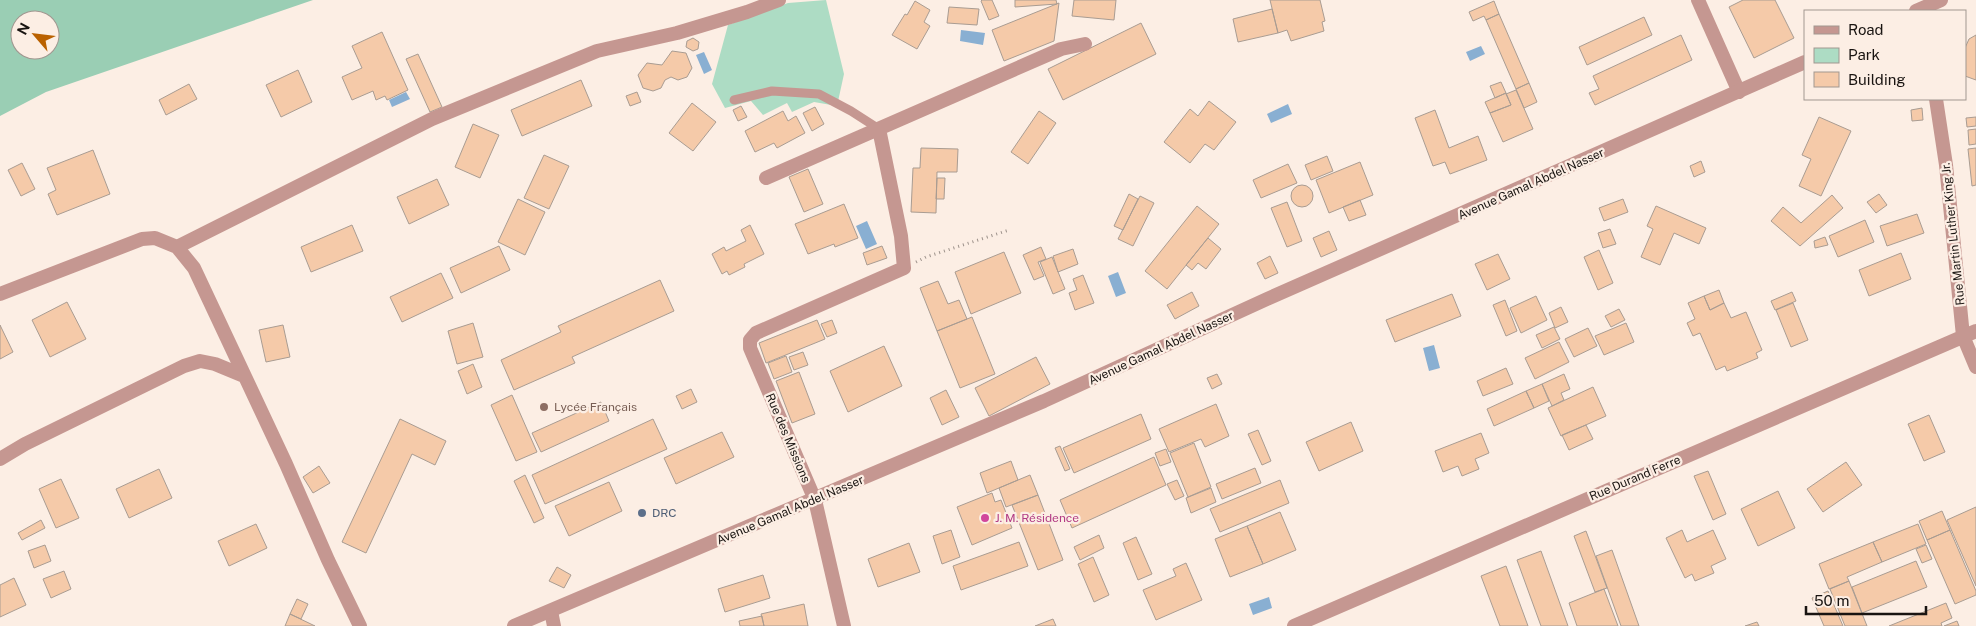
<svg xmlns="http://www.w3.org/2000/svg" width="1976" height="626" font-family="'Public Sans',sans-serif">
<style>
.green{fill:#addcc4}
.forest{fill:#9aceb4;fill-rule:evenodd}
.water{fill:#89afd2}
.building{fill:#f5caa9;stroke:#a99c92}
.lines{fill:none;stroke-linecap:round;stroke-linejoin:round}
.path{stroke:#9d928b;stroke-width:3;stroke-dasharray:1 4;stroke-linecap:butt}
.service{stroke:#c59791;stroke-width:9}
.minor{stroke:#c59791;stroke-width:14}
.tertiary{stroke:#c59791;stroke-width:14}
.education-dot{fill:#8d6e63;stroke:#fceee4;stroke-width:2}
.service-dot{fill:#5c6f8a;stroke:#fceee4;stroke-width:2}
.hotel-dot{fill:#d1479c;stroke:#fceee4;stroke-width:2}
.labels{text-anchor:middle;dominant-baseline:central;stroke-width:4.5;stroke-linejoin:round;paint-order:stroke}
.street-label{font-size:12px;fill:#191411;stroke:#fceee4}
.education-label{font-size:12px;fill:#785e54;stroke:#fceee4;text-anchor:start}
.service-label{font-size:12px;fill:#4e5e75;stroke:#fceee4;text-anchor:start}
.hotel-label{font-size:12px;fill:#b23c85;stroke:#fceee4;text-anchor:start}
</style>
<rect width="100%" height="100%" fill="#fceee4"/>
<path class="green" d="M826,0L844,74L837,106L814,102L792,112L787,103L763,115L751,101L725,108L712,84L728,25L788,3Z"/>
<path class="forest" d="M0,0H313L46,92L0,116ZM20,20H50V50H20Z"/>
<path class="water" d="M961,30L985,33L983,45L960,41Z
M1481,46L1485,54L1470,61L1466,52Z
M704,52L712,70L704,74L696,55Z
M406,92L410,99L392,107L389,100Z
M1288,104L1292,114L1271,123L1267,114Z
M867,221L877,244L866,249L856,226Z
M1118,272L1126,293L1116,297L1108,276Z
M1434,345L1440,368L1429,371L1423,348Z
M1269,597L1272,608L1253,615L1249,604Z"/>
<path class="building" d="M982,0H992L999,16L989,20L981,1Z
M1015,0H1056L1057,4L1015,7Z
M1074,0H1116L1114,20L1072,16Z
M1270,0H1320L1325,21L1322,22L1324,31L1291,41L1287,30L1278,33Z
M1743,0H1775L1794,38L1754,58L1729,7Z
M915,1L930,10L924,22L930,26L917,49L892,35L905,14L907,15Z
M1494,1L1499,14L1486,20L1484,16L1473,21L1469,12Z
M1059,3L1054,41L1004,61L992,30Z
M949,7L979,9L977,25L947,23Z
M1272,9L1278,33L1238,42L1233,19Z
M1499,14L1529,83L1516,89L1486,20Z
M1644,17L1652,35L1587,65L1579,47Z
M1141,23L1156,54L1063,100L1048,69Z
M382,32L408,90L387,100L385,96L376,100L373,91L352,100L342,77L362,68L352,46Z
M1681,35L1692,60L1595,105L1589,93L1599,89L1593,76Z
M1976,35V80L1965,76V48L1969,39Z
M693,38L699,42L698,49L693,51L686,47L687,41Z
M672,51L686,53L692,68L687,77L678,80L671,77L665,80L661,88L653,91L643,88L638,75L647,63L662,65Z
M418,54L442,107L430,112L406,59Z
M298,70L312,102L281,117L266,85Z
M581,80L592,106L522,136L511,110Z
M1501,82L1506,93L1495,98L1490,86Z
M1529,83L1537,102L1524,108L1516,89Z
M189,84L197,99L166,115L159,100Z
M1516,90L1533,129L1503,142L1490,113L1511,105L1506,94Z
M637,92L641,102L630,106L626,96Z
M1506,93L1511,105L1490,113L1485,102Z
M1209,101L1236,122L1214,150L1205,144L1190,163L1164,142L1190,109L1198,116Z
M692,103L716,122L693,151L669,133Z
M741,106L747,117L738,121L733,110Z
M815,107L824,124L812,131L803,113Z
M1922,108L1923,120L1912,121L1911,110Z
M1435,110L1449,148L1478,136L1487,160L1450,174L1445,162L1433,166L1415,118Z
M783,111L788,121L796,116L805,133L777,148L774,143L755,152L745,131Z
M1039,111L1056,123L1028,164L1011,152Z
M1819,117L1851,131L1821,196L1799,186L1811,159L1802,155Z
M1976,117V126L1967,127L1966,118Z
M473,124L499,135L480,178L455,167Z
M1976,129V144L1969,145L1968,130Z
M921,148L958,149L957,172H937L936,213L911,212L913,168H920Z
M1976,148V185L1972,186L1968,149Z
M93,150L110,194L57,215L48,194L56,190L47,168Z
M544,155L569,166L549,209L524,198Z
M1327,156L1333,171L1311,180L1305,165Z
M1701,161L1705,172L1694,177L1690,166Z
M1360,162L1373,195L1329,213L1316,180Z
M22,163L35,189L21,196L8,170Z
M1288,164L1297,183L1261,198L1253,180Z
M808,169L823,204L804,212L789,177Z
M937,178H945L944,199H936Z
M437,179L449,205L409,224L397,197Z
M1291 196a11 11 0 1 1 22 0a11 11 0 1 1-22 0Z
M1129,194L1138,199L1123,230L1114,226Z
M1879,194L1887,205L1876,213L1867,202Z
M1832,195L1843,208L1800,246L1771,221L1783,207L1801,223Z
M1140,196L1154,203L1133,246L1118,239Z
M518,199L545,212L525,255L498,242Z
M1623,199L1628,212L1604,221L1599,208Z
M1360,200L1366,215L1349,221L1343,207Z
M1287,202L1302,241L1287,247L1271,208Z
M844,204L858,238L835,247L834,244L808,254L795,224Z
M1197,206L1219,224L1167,289L1145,271Z
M1656,206L1706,228L1699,244L1674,233L1660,265L1641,257L1653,229L1647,226Z
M1917,214L1924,233L1887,246L1880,226Z
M1865,220L1874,242L1838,257L1829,236Z
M352,225L363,251L311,272L301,247Z
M750,225L764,254L744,264L745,267L729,275L727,271L722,274L712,254L724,247L726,251L746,241L741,230Z
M1610,229L1616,244L1603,248L1598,233Z
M1329,231L1337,250L1321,257L1313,238Z
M1825,237L1828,245L1815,248L1814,241Z
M1208,238L1221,249L1206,269L1198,263L1192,270L1186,265Z
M499,246L510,270L461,293L450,268Z
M882,246L887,258L867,265L863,253Z
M1041,247L1046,259L1038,262L1044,276L1034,280L1023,255Z
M1073,249L1078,264L1058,272L1053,256Z
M1599,250L1613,283L1598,290L1584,257Z
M1004,252L1021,293L971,314L955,272Z
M1901,253L1911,279L1869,296L1859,270Z
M1498,254L1510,279L1487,290L1475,264Z
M1270,256L1278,273L1265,279L1257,263Z
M1052,257L1065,289L1053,294L1040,262Z
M441,273L453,298L402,322L390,297Z
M1083,275L1094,303L1075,310L1069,293L1077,290L1073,279Z
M660,280L674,311L572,357L575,363L514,390L501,360L561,332L558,326Z
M938,281L948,304L959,300L967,319L937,331L920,288Z
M1719,290L1724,303L1710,310L1704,296Z
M1192,292L1199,306L1175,319L1167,305Z
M1792,292L1796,301L1775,310L1771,301Z
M1452,294L1461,316L1395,342L1386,320Z
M1536,296L1547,320L1521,333L1510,308Z
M1704,296L1710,310L1724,303L1731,318L1746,312L1762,350L1756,353L1758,358L1727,371L1725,366L1716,370L1700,333L1693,336L1687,323L1695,319L1688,303Z
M1505,300L1517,331L1506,336L1493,305Z
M67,302L86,339L50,357L32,320Z
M1793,303L1808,340L1791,347L1776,310Z
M1561,307L1568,322L1555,328L1549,313Z
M1619,309L1625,320L1611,327L1605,316Z
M972,317L995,374L960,388L937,331Z
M817,320L825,339L766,363L759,343Z
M832,320L837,333L827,337L821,324Z
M473,323L483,357L457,364L448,331Z
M1626,323L1634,342L1604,355L1595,336Z
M0,325L13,352L0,359Z
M283,325L290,357L266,362L259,330Z
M1554,327L1560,339L1542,348L1536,335Z
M1588,328L1597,346L1574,357L1565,339Z
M1559,342L1569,362L1535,379L1525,358Z
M884,346L902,386L848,412L830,371Z
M803,352L808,365L794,370L789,357Z
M786,356L792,372L774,379L768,363Z
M1036,357L1050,384L989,416L975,388Z
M473,364L482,387L467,394L458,371Z
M1506,368L1513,384L1483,396L1477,381Z
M799,372L815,414L792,423L776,381Z
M1217,374L1222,384L1212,389L1207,378Z
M1564,374L1570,389L1561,393L1564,400L1552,406L1542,384Z
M1542,384L1549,401L1534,408L1526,391Z
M1593,387L1606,416L1561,436L1548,408Z
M691,389L697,402L682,409L676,396Z
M946,390L959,417L942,425L930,398Z
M1526,391L1534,408L1494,426L1487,409Z
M512,395L537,452L516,461L491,405Z
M601,402L609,421L541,452L532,433Z
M1216,404L1229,436L1205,447L1201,439L1169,452L1159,429Z
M1141,414L1151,439L1074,473L1063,448Z
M1929,415L1945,452L1924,461L1908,424Z
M400,419L446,441L435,465L412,454L366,553L342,542Z
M653,419L667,449L545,504L532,475Z
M1351,422L1363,451L1319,471L1306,442Z
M1586,425L1593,439L1569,450L1562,435Z
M1258,430L1271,461L1262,465L1248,434Z
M722,432L734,457L676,484L664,458Z
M1481,433L1489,453L1475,459L1479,469L1462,476L1458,466L1443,472L1435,451Z
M1194,443L1211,487L1188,497L1170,453Z
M1060,446L1070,469L1065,471L1055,448Z
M1166,449L1171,462L1160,466L1155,453Z
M1154,457L1166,485L1072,528L1060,500Z
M1011,461L1018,480L987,493L980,473Z
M1846,462L1862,485L1823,512L1807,489Z
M319,466L330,483L313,493L303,477Z
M1255,468L1261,483L1222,499L1216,484Z
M159,469L172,498L129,518L116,489Z
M1708,471L1726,514L1713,520L1694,476Z
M525,475L544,518L534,523L514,481Z
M1030,475L1038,495L1006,507L999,488Z
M61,479L79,518L56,528L39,489Z
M1177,480L1184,496L1175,500L1167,484Z
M1280,480L1289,503L1220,532L1210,509Z
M609,482L622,511L569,536L555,506Z
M1211,488L1216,502L1191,513L1186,498Z
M1778,491L1795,528L1758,546L1741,509Z
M992,493L995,502L1001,500L1012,528L972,545L957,507Z
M1038,495L1063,560L1038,570L1012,505Z
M1976,507V586L1947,520Z
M1942,511L1950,530L1927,540L1919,521Z
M1280,512L1296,550L1263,564L1247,526Z
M41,520L45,528L22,540L18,533Z
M256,524L267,548L229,566L218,541Z
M1918,524L1926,544L1882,562L1873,542Z
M1247,526L1263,564L1230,577L1215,539Z
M951,530L960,557L942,564L933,536Z
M1682,530L1687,542L1713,530L1726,559L1711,566L1714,573L1695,581L1692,574L1685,578L1666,538Z
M1950,530L1976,591V595L1955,604L1927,540Z
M1586,531L1607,588L1595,592L1574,536Z
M1099,535L1104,548L1080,560L1074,547Z
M1136,537L1152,574L1138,580L1123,543Z
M1019,542L1028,566L961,590L953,566Z
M1873,542L1882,562L1847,577L1849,581L1829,589L1819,564Z
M909,543L920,572L878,587L868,559Z
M45,545L51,561L34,568L28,551Z
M1926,545L1932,559L1922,563L1916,549Z
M1612,550L1639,626H1621L1596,556Z
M1541,551L1568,626H1541L1517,560Z
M1093,557L1109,595L1094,602L1078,564Z
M1916,561L1927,587L1862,613L1852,587Z
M1186,563L1202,600L1156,620L1143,590L1176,576L1173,569Z
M1506,566L1528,626H1500L1481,576Z
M557,567L571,575L564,588L549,581Z
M64,571L71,589L51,598L43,579Z
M763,575L770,598L725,612L718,589Z
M14,578L26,605L0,617V585Z
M1849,581L1867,626H1845L1830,589Z
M1604,589L1618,626H1577L1569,603Z
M1828,591L1843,626H1824L1812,598Z
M297,599L308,604L301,619L290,614Z
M1946,603L1952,618L1941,623L1942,626H1889Z
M804,604L808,626H764L761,614Z
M290,614L315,626H285Z
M762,616L764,626H740L739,621Z
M1053,619L1056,626H1035Z
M1957,621L1959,626H1944Z
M1757,622L1759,626H1745Z"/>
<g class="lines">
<path class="path" d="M916,262L926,257L1009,230"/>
<path class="service" d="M734,100L772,91L819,94L851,111L879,129"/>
<path class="minor" d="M1698,0L1739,92
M1936,99L1946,165L1963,336L1976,367
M766,178L1061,49L1085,44
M177,247L194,268L286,464L328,560L360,626
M0,294L142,239L155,238L177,247L432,119L597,51L677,33L747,12L779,0
M0,459L25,444L184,366L200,361L215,364L244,376
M551,611L554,626
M844,626L815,500L750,348V340L756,333L904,268L901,236L879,129
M1294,626L1976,331"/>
<path class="tertiary" d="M1916,11L1941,0
M514,626L1044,401L1267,299L1805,62"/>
</g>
<circle class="education-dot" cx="544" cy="407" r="5"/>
<circle class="service-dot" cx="642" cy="513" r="5"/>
<circle class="hotel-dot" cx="985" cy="518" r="5"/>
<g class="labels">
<g class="street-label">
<text transform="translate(1531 184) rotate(-24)">Avenue Gamal Abdel Nasser</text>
<text transform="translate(1953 234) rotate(-96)">Rue Martin Luther King Jr.</text>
<text transform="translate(1161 348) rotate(-25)">Avenue Gamal Abdel Nasser</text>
<text transform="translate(788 438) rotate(67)">Rue des Missions</text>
<text transform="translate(1635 478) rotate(-23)">Rue Durand Ferre</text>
<text transform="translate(790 510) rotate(-23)">Avenue Gamal Abdel Nasser</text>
</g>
<g class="education-label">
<text x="554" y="407">Lycée Français</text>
</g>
<g class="service-label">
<text x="652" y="513">DRC</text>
</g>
<g class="hotel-label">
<text x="995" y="518">J. M. Résidence</text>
</g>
</g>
<rect x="1804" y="10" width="162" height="90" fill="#fceee4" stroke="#a19790"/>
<rect x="1814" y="26" width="25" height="8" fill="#c59791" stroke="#a19790"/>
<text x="1848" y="35" font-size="15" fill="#191411">Road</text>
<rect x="1814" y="48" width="25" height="15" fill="#addcc4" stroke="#a19790"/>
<text x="1848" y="60" font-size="15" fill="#191411">Park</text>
<rect x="1814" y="72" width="25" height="15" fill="#f5caa9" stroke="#a19790"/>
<text x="1848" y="85" font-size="15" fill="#191411">Building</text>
<g transform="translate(35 35) rotate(298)"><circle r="24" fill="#fceee4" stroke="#a19790"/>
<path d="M0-4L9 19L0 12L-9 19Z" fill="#ba6100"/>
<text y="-8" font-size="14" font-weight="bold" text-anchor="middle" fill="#191411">N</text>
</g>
<path d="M1806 606v8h120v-8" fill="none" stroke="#191411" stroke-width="2.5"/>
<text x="1814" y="606" font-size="15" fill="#191411" stroke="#fceee4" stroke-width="4" paint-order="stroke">50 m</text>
</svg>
